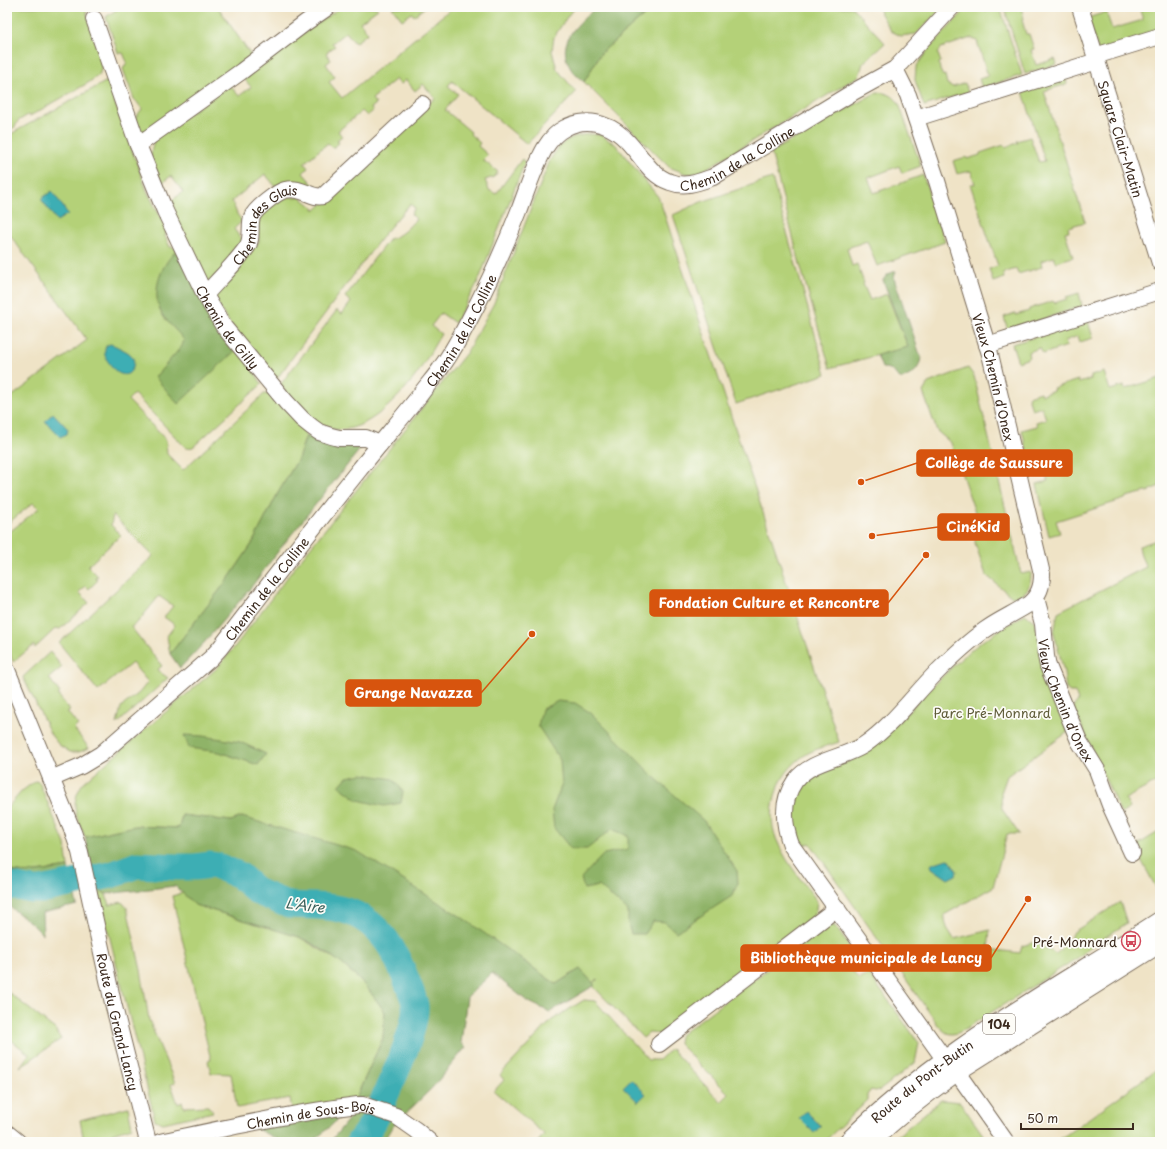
<svg xmlns="http://www.w3.org/2000/svg" width="1167" height="1149" font-family="'Playpen Sans',sans-serif">
<style>
.green{fill:#b4d178;stroke:#787e4b}
.forest{fill:#8fb368;stroke:#656e43}
.water{fill:#3caeb4;stroke:#3c6c69}
.lines{fill:none;stroke-linecap:round;stroke-linejoin:round}
.river{stroke:#3caeb4;stroke-width:27}
.minor-casing{stroke:#7a6b59;stroke-width:18}
.major-casing{stroke:#7a6b59;stroke-width:22}
.minor{stroke:#fff;stroke-width:16}
.major{stroke:#fff;stroke-width:20}
.labels{text-anchor:middle;dominant-baseline:central;stroke-width:3.5;stroke-linejoin:round;paint-order:stroke}
.shield{fill:#fdfcf7;stroke:#75695f;stroke-width:1}
.shield-label{font-size:12px;font-weight:bold;fill:#3b2a1e}
.street-label{font-size:13px;fill:#3b2a1e;stroke:#fdfcf7}
.park-label{font-size:13px;fill:#5f5c39;stroke:#fdfcf7}
.poi-label{font-size:13px;fill:#3b2a1e;stroke:#fdfcf7;text-anchor:end}
.water-label{font-size:14px;font-style:italic;fill:#3b5f5a;stroke:#fdfcf7}
.leader{fill:none;stroke:#d7540e;stroke-width:1.5}
.callout-dot{fill:#d7540e;stroke:#fdfcf7;stroke-width:1.5}
.callout{fill:#d7540e;stroke:#d7540e;stroke-width:1.5}
.callout-label{font-size:14px;text-anchor:middle;font-weight:bold;fill:#fff}
</style>
<rect width="100%" height="100%" fill="#fdfcf7"/>
<filter id="ink" filterUnits="userSpaceOnUse"><feTurbulence type="fractalNoise" baseFrequency=".025" numOctaves="2"/><feDisplacementMap in="SourceGraphic" scale="8" xChannelSelector="R" yChannelSelector="G"/><feConvolveMatrix kernelMatrix="1 2 1 2 8 2 1 2 1" color-interpolation-filters="sRGB"/></filter>
<filter id="wash" filterUnits="userSpaceOnUse"><feTurbulence type="fractalNoise" baseFrequency=".012" numOctaves="4" result="noise"/><feDisplacementMap in="SourceGraphic" scale="16" xChannelSelector="R" yChannelSelector="G"/><feGaussianBlur stdDeviation="0.9" result="paint"/><feColorMatrix in="noise" values="0 0 0 0 0 0 0 0 0 0 0 0 0 0 0 0 0 1.4 0 .05"/><feComposite in="paint" operator="in"/></filter>
<g filter="url(#wash)">
<rect width="100%" height="100%" fill="#efe3c6"/>
<path class="green" d="M17,7H85L101,61V70L99,75L88,83L30,116L28,115L18,121L15,127L7,131V12Z
M120,7H218L252,57L141,136L135,118L142,109L137,102L134,99L123,69L127,62L123,53H118L106,17Z
M341,7H376L378,9L360,22L368,33L355,43L346,32L332,43L335,46L326,53L331,60L326,64L335,77L329,82L342,98L453,7H577L569,14L554,37L552,51L557,69L576,92L527,144L452,81L448,86L458,94L445,110L471,132L470,134L480,143L478,146L488,155L483,160L498,172L494,177L485,180L489,190L496,194L522,159L525,162L478,282L455,323L441,313L431,326L441,334C433,347 426,361 417,374C398,399 360,441 325,427C307,419 293,399 280,385L337,310L342,314L351,302L345,297L389,239C401,236 408,228 416,219L411,214L415,208L410,204L384,234L275,381L248,349L211,296L217,287L259,242L257,219L283,197H300L316,210L435,98L423,84L415,91L406,80L401,84L396,79L372,99L376,104L371,108L373,111L367,116L362,111L338,131L342,136L337,140L339,143L333,148L328,143L304,163L308,168L303,173L315,187C298,181 292,180 275,186L265,174L232,201L237,214L242,221L234,229L245,244L208,288L167,204L183,192L171,176L162,183L150,159L154,138L230,85L239,96L251,87L242,76Z
M392,7H425L414,16L412,13L402,20Z
M654,7H852L885,43L863,63L859,76L699,173L687,174L669,167L584,82L601,53Z
M877,7H943L916,34L901,36L891,31Z
M968,7H985L986,11L1000,7L1022,75L982,88L979,79L988,76L977,41L971,38L941,48L938,54L941,62L939,63L940,70L943,76L945,75L947,84L953,87L965,83L968,92L924,106L915,80L916,67L928,50Z
M1004,7H1021L1024,19L1022,20L1026,34H1029L1034,49L1031,50L1036,65L1055,59L1057,64L1025,74Z
M1139,7H1160V32L1098,51L1088,18L1106,12L1112,29L1143,20Z
M1066,79L1067,84L1044,91L1085,222L1068,227L1069,231L1065,232L1073,257L1056,262L1054,257L1041,261L1042,267L1018,274L1016,269L1003,273L1004,278L993,282L989,269L998,266L970,184H975L971,171L957,174L953,161L966,157L967,159L980,155V153L1004,145L1005,147L1018,143L1017,141L1030,137L1039,162L1045,161L1023,92Z
M107,81L147,191L167,230L165,236L170,247L176,248L262,384L193,447L186,448L134,394L128,400L166,440L167,454L183,470L264,394H270L297,420L306,436L298,459L278,493L252,544L229,578L170,654L167,636L175,625L164,617L173,606L159,596L138,622L131,627L162,666L157,670L168,678L117,724L121,707L139,693L148,682L132,663L98,691L59,643L153,556L113,515L111,525L121,535L88,566L98,576L95,578L98,580L89,589L86,586L79,592L89,603L60,629L56,628L35,648L34,645L13,662L7,646V534L39,508L33,503L7,524V400L87,340L7,231V136Z
M877,92C887,93 894,95 899,104L921,166L902,173L899,166L868,178L874,193L923,175L945,242L877,266L867,241L847,248L852,266L857,264L864,283L863,284L870,300L887,294L908,347L830,368L801,268L771,152Z
M589,134L601,135L616,145L659,198L839,742C828,746 814,749 805,755C776,774 763,814 779,845C788,865 804,883 817,901L815,917L660,1034L649,1033L643,1038L591,984L598,979L592,983L580,969L556,984L523,961L242,817L231,821L182,815L179,828L135,826L85,837C76,816 69,804 83,783L216,669L233,649L298,563L467,352L494,303L550,160C562,142 566,137 589,134Z
M772,178L826,374L736,404L673,215L701,202Z
M1079,293L1082,306L1008,331L1004,317L1015,313L1016,315L1029,311V309L1053,301L1054,303L1067,299L1066,297Z
M1088,321L1093,338L1080,342L1078,336L1065,341L1067,346L1043,354L1040,348L1028,352L1029,358L1018,362L1012,344Z
M968,368L974,376L1021,574L1031,572C1031,586 1027,596 1012,597L986,575L975,543L978,521L951,443L937,431L923,392L928,383Z
M1104,372L1110,390L1124,386L1125,389L1160,378V486L1152,489L1150,491L1126,497L1125,499L1056,521L1060,533L1049,536L1037,484L1048,481L1041,453L1028,456L1022,430L1037,426L1036,422L1046,419L1042,407L1032,410L1028,396L1040,392L1041,395L1054,390L1053,388L1078,380L1079,383L1091,379V376Z
M1160,539V780L1125,799L1130,808L1121,814L1073,707L1078,701L1075,692H1070L1066,689L1064,672L1054,633L1058,612L1146,567L1141,556L1139,546Z
M1025,614L1035,622L1068,732L1007,776L1001,793L1002,809L1019,834H1007L993,887L944,915L947,928L954,939L990,930L988,949L1020,953L1022,946L1035,942L1056,954L1069,941L1072,933L1120,902L1127,923L1090,947L1079,957L960,1032C949,1036 946,1034 938,1025L810,843L802,846C794,827 788,805 802,786C817,767 841,768 860,756C874,747 885,736 896,724C912,708 927,691 943,676C955,664 968,652 981,642C995,632 1011,624 1025,614Z
M50,652L62,667L49,678L60,693L58,695L70,710L67,712L78,725L74,729L89,748L79,752H70L59,745L51,735L23,677Z
M35,781L39,782L65,844L68,867C48,870 27,876 7,870V808L22,791Z
M1160,831V891H1158L1134,847Z
M98,890L106,894L109,905L122,902L127,908L141,970L149,1020L175,1083L171,1084L178,1104L182,1102L184,1107L208,1106L213,1112L163,1123L155,1120Z
M183,893L195,905L299,937L339,961L366,986L385,1012L383,1038L355,1100L292,1110L290,1098L237,1108L231,1074L211,1073L208,1061L211,1060L172,896Z
M827,925L835,926L860,962L851,969L859,980L869,974L919,1043L915,1063L879,1091L878,1090L876,1091L871,1090L867,1095V1100L824,1142H538L544,1134L494,1091L504,1080L500,1075L552,1020L584,1000L595,1001L648,1060H659L671,1049L721,1102L729,1094L679,1044L680,1035Z
M8,992L56,1030V1031L61,1039L20,1067L29,1054L7,1037Z
M1160,1067V1142H1056Z
M941,1100L960,1102L988,1142H890Z
M128,1107L132,1127L112,1133L114,1142H84L80,1120Z"/>
<path class="forest" d="M596,7H654L601,53L584,82C580,78 574,74 571,69C554,41 579,24 596,7Z
M176,251L236,350L178,404L155,377L182,346L184,340C178,332 169,324 163,316C150,295 159,267 176,251Z
M896,271L894,278L921,358C918,372 914,373 902,379L897,376C893,370 890,368 882,368L877,355L908,347L883,280L888,274Z
M306,436L328,442L361,448L283,545L249,590L203,644L180,668L170,654L229,578L252,544L278,493L298,459Z
M558,701L575,703L591,713L653,776L704,821L737,871L738,883L732,896L676,932L665,922L653,921L644,934H631L628,924V911L599,886L584,889L581,878L604,854L628,849V836L612,829L587,849H571L554,828L552,810L562,784L560,760L538,726L542,709Z
M184,735L203,736L240,742L266,754L258,765L219,752L189,748Z
M362,774L393,779L403,791L401,803L384,806L358,800L339,786L347,777Z
M182,815L231,821L242,817L357,851L460,916L556,984L580,969L595,985L550,1012L527,1001L492,973L467,997L461,1043L466,1047L432,1088L392,1127L383,1142H330L356,1110L364,1109L371,1097L355,1100L383,1038L385,1012C379,1004 373,995 366,987C349,967 323,948 299,937L195,905L175,886L106,894L96,888L85,837L135,826L179,828Z
M68,867L77,905L42,913L43,935L31,923L10,907L7,908V870C27,876 48,870 68,867Z
M346,1111L333,1124L312,1142H282L255,1128Z"/>
<path class="water" d="M52,191L68,214L57,221L41,199Z
M110,344C115,345 117,347 122,349C125,351 129,352 132,356C137,363 131,378 121,374C116,373 112,367 110,364C105,358 103,353 106,346Z
M53,413L68,429L67,434L60,437L45,421Z
M947,859H949L957,871L956,875L948,879L932,868L931,865L932,864Z
M631,1079L646,1094L638,1102L623,1087Z
M806,1111L821,1126L814,1133L799,1118Z"/>
<g class="lines">
<path class="river" d="M7,885L32,890H41L111,875L137,865L177,867H195L211,865L217,866L239,875L258,892L289,905C309,906 331,905 350,912C369,919 386,936 395,955C401,966 413,994 415,1005C417,1025 397,1070 388,1089C384,1098 381,1108 376,1117C372,1126 365,1134 359,1142"/>
</g>
</g>
<g filter="url(#ink)">
<g class="lines">
<defs>
<g id="minor">
<path id="s1" d="M1080,7L1160,263"/>
<path id="s2" d="M94,19L138,145L165,211L205,295L224,327L286,402L302,419L312,427L319,432L331,436L339,438H366L380,444"/>
<path d="M1095,56L1160,36"/>
<path id="s3" d="M895,69L908,95L937,181L990,354L1042,574C1042,587 1039,595 1029,604C1015,613 999,620 985,630C968,642 952,657 937,672C914,695 891,727 864,745C842,759 811,760 795,781C781,801 783,823 791,845L945,1060"/>
<path d="M916,118L1097,61"/>
<path d="M138,145L242,71L305,23L328,7"/>
<path id="s4" d="M205,295C219,279 235,264 247,247C253,239 249,225 252,217C255,209 277,192 285,190C302,186 311,199 323,196L422,104"/>
<path d="M987,345L1160,291"/>
<path id="s5" d="M1036,598L1043,624L1046,656L1048,666L1079,741L1097,770L1110,805L1132,853"/>
<path id="s6" d="M7,670L73,832L80,852L113,1003L148,1142"/>
<path id="s7" d="M51,779L81,766L101,754L211,658L220,648C266,588 312,529 359,470C379,445 400,420 420,395C427,385 436,376 442,366C456,347 467,324 478,303C493,273 507,242 519,211C527,190 534,167 545,148C550,140 557,132 565,128C574,123 586,121 596,123C635,131 640,172 670,182C685,188 699,182 713,177L855,91L895,69L952,7"/>
<path d="M659,1044L837,908"/>
<path d="M956,1071L1006,1142"/>
<path d="M7,1133L18,1142"/>
<path id="s8" d="M160,1142C226,1128 291,1113 358,1105H363L396,1116L416,1130L430,1142"/>
</g>
<g id="major">
<path id="s9" d="M849,1142C939,1051 1054,991 1160,922"/>
<path d="M869,1142C896,1116 925,1093 956,1071L1160,942"/>
</g>
</defs>
<use href="#minor" class="minor-casing"/>
<use href="#major" class="major-casing"/>
<use href="#minor" class="minor"/>
<use href="#major" class="major"/>
</g>
</g>
<defs>
<symbol id="bus-ring" viewBox="-11 -11 22 22"><circle r="9.5" fill="#fdfcf7" stroke="#d1495b" stroke-width="1.5"/><path d="M-5-6H5V4H4V6H2V4H-2V6H-4V4H-5ZM-3.5-4V0h7V-4ZM-3.5 1.2v1.5H-2V1.2ZM2 1.2v1.5H3.5V1.2Z" fill="#d1495b"/></symbol>
</defs>
<g fill-rule="evenodd">
<use href="#bus-ring" x="1120" y="930" width="22" height="22"/>
</g>
<g class="labels">
<rect class="shield" x="983" y="1014" width="32" height="20" rx="3"/>
<g class="shield-label">
<text x="999" y="1024">104</text>
</g>
<g class="street-label">
<text stroke="none"><textPath href="#s1" startOffset="138">Square Clair-Matin</textPath></text>
<text stroke="none"><textPath href="#s7" startOffset="1047">Chemin de la Colline</textPath></text>
<text stroke="none"><textPath href="#s4" startOffset="97">Chemin des Glais</textPath></text>
<text stroke="none"><textPath href="#s2" startOffset="337">Chemin de Gilly</textPath></text>
<text stroke="none"><textPath href="#s7" startOffset="615">Chemin de la Colline</textPath></text>
<text stroke="none"><textPath href="#s3" startOffset="324">Vieux Chemin d'Onex</textPath></text>
<text stroke="none"><textPath href="#s7" startOffset="291">Chemin de la Colline</textPath></text>
<text stroke="none"><textPath href="#s5" startOffset="107">Vieux Chemin d'Onex</textPath></text>
<text stroke="none"><textPath href="#s6" startOffset="370">Route du Grand-Lancy</textPath></text>
<text stroke="none"><textPath href="#s9" startOffset="95">Route du Pont-Butin</textPath></text>
<text stroke="none"><textPath href="#s8" startOffset="154">Chemin de Sous-Bois</textPath></text>
</g>
<g class="park-label">
<text x="992" y="712">Parc Pré-Monnard</text>
</g>
<g class="poi-label">
<text x="1117" y="941">Pré-Monnard</text>
</g>
<g class="water-label">
<text transform="translate(305 905) rotate(7)">L'Aire</text>
</g>
</g>
<path class="leader" d="M861 482L917 463M872 536L938 527M926 555L888 603M532 634L481 693M1028 899L991 958"/>
<g class="callout-dot">
<circle cx="861" cy="482" r="4"/>
<circle cx="872" cy="536" r="4"/>
<circle cx="926" cy="555" r="4"/>
<circle cx="532" cy="634" r="4"/>
<circle cx="1028" cy="899" r="4"/>
</g>
<g class="callout">
<rect x="917" y="450" width="155" height="26" rx="4"/>
<rect x="938" y="514" width="71" height="26" rx="4"/>
<rect x="650" y="590" width="238" height="26" rx="4"/>
<rect x="346" y="680" width="135" height="26" rx="4"/>
<rect x="741" y="945" width="250" height="26" rx="4"/>
</g>
<g class="callout-label">
<text x="994" y="468">Collège de Saussure</text>
<text x="973" y="532">CinéKid</text>
<text x="769" y="608">Fondation Culture et Rencontre</text>
<text x="413" y="698">Grange Navazza</text>
<text x="866" y="963">Bibliothèque municipale de Lancy</text>
</g>
<rect width="1167" height="1149" fill="none" stroke="#fdfcf7" stroke-width="24"/>
<path d="M1021 1123v6h112v-6" fill="none" stroke="#3b2a1e" stroke-width="2"/>
<text x="1027" y="1123" font-size="12" fill="#3b2a1e" stroke="#fdfcf7" stroke-width="3" paint-order="stroke">50 m</text>
</svg>
